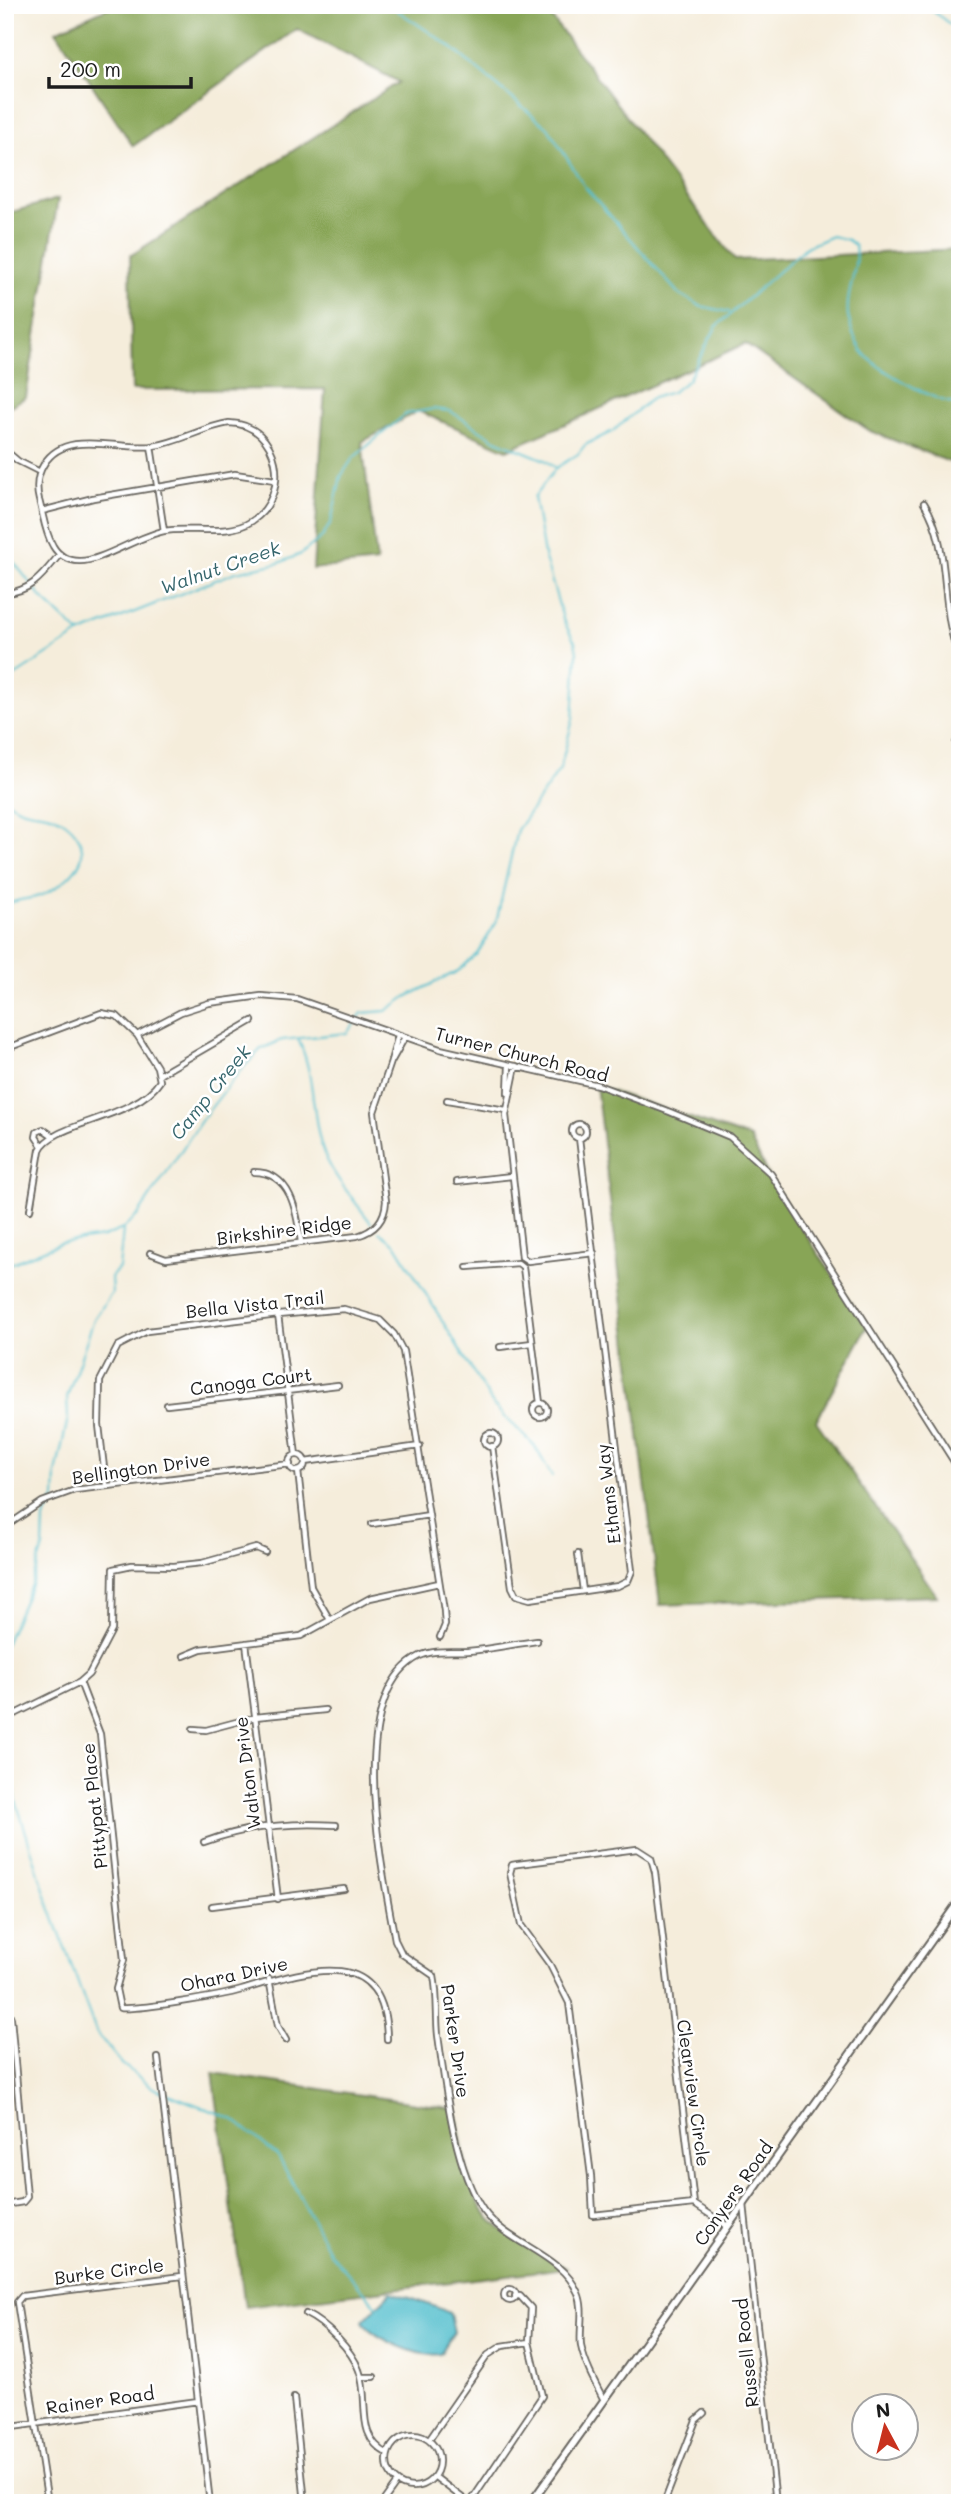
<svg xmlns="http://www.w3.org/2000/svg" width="965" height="2508" font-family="Mali,sans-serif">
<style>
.forest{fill:#88a557;stroke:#52603a;stroke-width:2}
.water{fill:#54bfce;stroke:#386e75;stroke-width:2}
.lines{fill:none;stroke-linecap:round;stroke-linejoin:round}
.stream{stroke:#54bfce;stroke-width:2}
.minor-casing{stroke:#68655f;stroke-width:8}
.major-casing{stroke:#68655f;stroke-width:10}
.minor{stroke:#fff;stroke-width:4.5}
.major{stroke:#fff;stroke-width:6}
.labels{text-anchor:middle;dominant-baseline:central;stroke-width:5;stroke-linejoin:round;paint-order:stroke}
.street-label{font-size:18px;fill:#1c1c1c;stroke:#fff}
.water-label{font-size:19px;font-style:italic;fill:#35656c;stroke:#fff}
</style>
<rect width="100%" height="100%" fill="#fff"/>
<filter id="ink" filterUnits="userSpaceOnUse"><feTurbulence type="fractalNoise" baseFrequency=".0143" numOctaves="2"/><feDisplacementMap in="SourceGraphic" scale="14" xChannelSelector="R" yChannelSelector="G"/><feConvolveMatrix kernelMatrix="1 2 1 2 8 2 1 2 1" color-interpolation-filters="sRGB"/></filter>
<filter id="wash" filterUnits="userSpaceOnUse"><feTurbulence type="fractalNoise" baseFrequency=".00686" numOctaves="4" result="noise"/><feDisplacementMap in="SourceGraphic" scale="28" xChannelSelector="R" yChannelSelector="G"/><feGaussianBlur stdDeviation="1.57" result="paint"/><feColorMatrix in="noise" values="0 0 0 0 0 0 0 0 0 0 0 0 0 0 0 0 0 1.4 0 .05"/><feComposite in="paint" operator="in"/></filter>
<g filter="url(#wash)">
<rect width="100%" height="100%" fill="#f5eddb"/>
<path class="forest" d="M114,5H542L735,260L960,249V466L870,431L745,344L507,450L418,411L362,442L377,562L313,569L325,389L132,390L130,256L399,82L297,29L133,146L56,31Z
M58,199L26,397L5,409V214Z
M596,1086L750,1138L771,1182L867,1327L816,1421L937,1596L660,1605Z
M213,2073L456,2109C461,2137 467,2191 485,2213C506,2238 538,2253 566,2268L245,2307Z"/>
<path class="water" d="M391,2292C403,2296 444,2308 450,2314L454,2332L440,2354C418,2358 379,2340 364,2324L363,2321Z"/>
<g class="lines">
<path class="stream" d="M389,5L447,44L548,128L585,187L678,293L700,306L729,312
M925,5L960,32
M5,551L42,598L79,633
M5,682L79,634L236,572L279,563L301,554L323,536L331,522L341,476L353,458L406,414L433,409L450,411L496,440L545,460L556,468
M5,799C27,818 41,808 60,819C72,826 80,835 82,849C85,869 54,892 36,897C25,900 15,899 5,906
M298,1039C315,1074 311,1109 321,1145C330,1174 353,1198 371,1223
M379,1232L396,1245L404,1258L494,1406L534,1445L552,1476
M5,1266L61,1243L103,1237L123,1229L138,1215L203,1118L239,1072L261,1049L282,1040L347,1033L362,1013L386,1011L406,997L458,971L477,954L496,923L517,830L560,769L573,719L577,653L575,642L564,622L544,555L534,497L556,468L578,454L585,445L613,431L652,398L672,392L688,380L716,327L806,247L832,236L848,240L855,246C859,271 845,291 848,315C850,327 855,341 862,351C874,368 938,404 960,404
M5,1644L31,1585L43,1547L44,1519L55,1499L56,1473L68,1418L67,1397L94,1319L112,1293L111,1277L119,1268L123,1231
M5,1724L16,1801L47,1899L96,2032L122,2064L153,2088L233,2119L278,2156L330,2253L377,2306"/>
</g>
</g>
<g filter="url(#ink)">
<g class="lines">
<defs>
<path id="minor" d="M229,423C281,424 292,495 252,521C228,537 191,526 164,531C138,536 101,562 79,561C68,561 58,555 53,546C45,533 43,514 39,500C36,488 37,475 44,464C66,428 119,451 153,446C180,442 203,427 229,423Z
M151,446L164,531
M5,450L18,461L40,472
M924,503C953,549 938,609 960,658
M42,511L93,498L235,474L275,480
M5,593C32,592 44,573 60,554
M960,731L956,743L960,772
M5,1049L101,1013L117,1016L137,1035L181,1012L209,1003L261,996L297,999L440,1049L598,1085L670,1112L730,1137L771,1174L960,1471
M391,1061L398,1035
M516,1066L506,1115L522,1257
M159,1075L252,1021
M508,1093L509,1065
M447,1100L506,1110
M572 1131a7 7 0 1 1 14 0a7 7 0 1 1-14 0Z
M42,1146L36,1137L37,1132L43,1129L53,1136
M254,1172C292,1172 297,1213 301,1242
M457,1182L512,1176
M30,1210L40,1150C52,1122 136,1119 160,1081L157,1067L137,1035
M150,1253L166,1259L357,1236C375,1231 385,1220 386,1201L374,1112L391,1062L405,1037
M522,1257L528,1261L594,1253
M467,1267L518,1263L523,1267
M523,1267L540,1403
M278,1315L296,1455
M500,1347L532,1343
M533 1410a7 7 0 1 1 14 0a7 7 0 1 1-14 0Z
M167,1405L338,1385
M484 1440a7 7 0 1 1 14 0a7 7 0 1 1-14 0Z
M492,1446L512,1587L516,1595L530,1599L618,1586L628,1581L632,1571L579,1138
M289 1463a8 8 0 1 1 16 0a8 8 0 1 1-16 0Z
M305,1462L420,1446
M298,1471L311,1587L330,1620
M106,1485L99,1425L100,1381L118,1346L147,1331L278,1315L344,1309L380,1320L394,1334L403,1351L444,1611L445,1625L440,1637
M372,1524L429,1515
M5,1527L42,1502L75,1490L290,1464
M578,1554L583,1591
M537,1641C514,1644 491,1649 468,1651C452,1652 434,1649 420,1656C343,1695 383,1873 395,1940L402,1954L434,1976C438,1996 436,2016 438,2035C445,2085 454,2168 483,2210C508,2245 561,2253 578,2293C585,2309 579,2329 581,2346C585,2365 595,2383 604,2400
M246,1643L278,1899
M184,1656L201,1649L301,1636L370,1598L439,1583
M80,1682L100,1734L124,1960L116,1989L120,2008C139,2010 222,1996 242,1990C304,1971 386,1942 387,2039
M5,1719L80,1682L89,1674L112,1630L113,1569L132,1565L174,1566L202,1563L256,1548L265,1552
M193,1729L206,1730L255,1717L325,1710
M204,1842C247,1826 290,1822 336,1825
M637,1849L651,1858L655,1872L694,2204L593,2215L591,2176L569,2003L550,1965L521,1925L510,1873L512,1865L518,1864Z
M212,1906L344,1889
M269,1979L278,2026L286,2040
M5,2004L11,2018L27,2197L23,2202L5,2205
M158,2058L210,2503
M694,2204L726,2225
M744,2204L776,2503
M504 2295a6 6 0 1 1 12 0a6 6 0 1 1-12 0Z
M306,2314C325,2323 352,2350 359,2370C371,2401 353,2435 388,2454
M361,2377H374
M294,2398L305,2503
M5,2428L198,2401
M387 2461a26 26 0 1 1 52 0a26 26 0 1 1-52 0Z
M429,2440L488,2355L502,2346L529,2342
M435,2477L469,2503
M48,2503L17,2302L22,2296L182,2276
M382,2503L397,2482
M470,2503L542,2396L529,2342L531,2308L520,2296H515
M664,2503L696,2420L704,2413"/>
<path id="major" d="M531,2503L960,1900"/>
</defs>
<use href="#minor" class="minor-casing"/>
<use href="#major" class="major-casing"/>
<use href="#minor" class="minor"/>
<use href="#major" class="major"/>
</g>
</g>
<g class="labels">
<g class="street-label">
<text transform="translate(522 1054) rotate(14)">Turner Church Road</text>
<text transform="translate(284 1230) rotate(-7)">Birkshire Ridge</text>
<text transform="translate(255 1304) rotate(-6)">Bella Vista Trail</text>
<text transform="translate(251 1381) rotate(-7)">Canoga Court</text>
<text transform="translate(141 1468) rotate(-8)">Bellington Drive</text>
<text transform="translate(608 1494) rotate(-97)">Ethans Way</text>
<text transform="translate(247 1773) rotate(-97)">Walton Drive</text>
<text transform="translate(94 1806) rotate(-96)">Pittypat Place</text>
<text transform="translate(234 1974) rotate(-12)">Ohara Drive</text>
<text transform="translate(456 2041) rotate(82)">Parker Drive</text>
<text transform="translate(694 2093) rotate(82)">Clearview Circle</text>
<text transform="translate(733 2193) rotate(-55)">Conyers Road</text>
<text transform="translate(109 2271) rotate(-7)">Burke Circle</text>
<text transform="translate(746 2353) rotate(-96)">Russell Road</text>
<text transform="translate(100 2400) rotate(-8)">Rainer Road</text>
</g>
<g class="water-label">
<text transform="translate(220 567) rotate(-19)">Walnut Creek</text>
<text transform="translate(210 1092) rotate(-51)">Camp Creek</text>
</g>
</g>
<rect width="965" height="2508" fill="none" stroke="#fff" stroke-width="28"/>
<g transform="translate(885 2427) rotate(353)"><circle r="33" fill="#ffffff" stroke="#a4a4a4" stroke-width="2"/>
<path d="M0-5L12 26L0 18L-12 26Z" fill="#c8321e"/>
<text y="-10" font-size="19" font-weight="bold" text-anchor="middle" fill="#1c1c1c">N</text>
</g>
<path d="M49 77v10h142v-10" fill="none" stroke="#1c1c1c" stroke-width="3.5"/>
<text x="60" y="77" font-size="21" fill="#1c1c1c" stroke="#ffffff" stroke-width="5" paint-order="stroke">200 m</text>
</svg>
